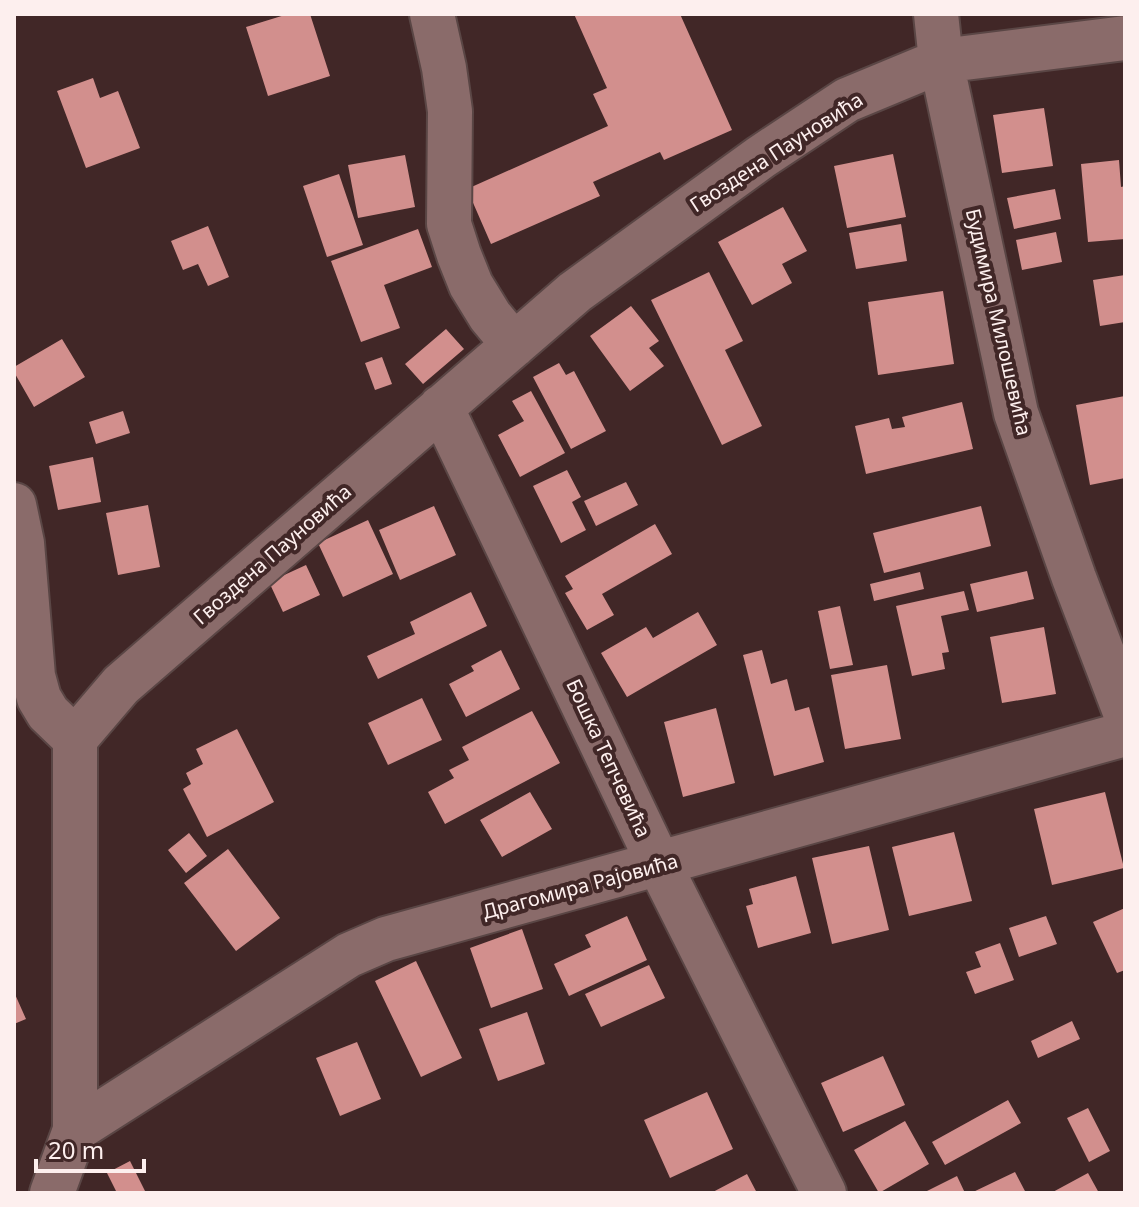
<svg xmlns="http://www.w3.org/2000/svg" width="1139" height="1207" font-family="'Noto Sans',sans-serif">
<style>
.building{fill:#d28f8d}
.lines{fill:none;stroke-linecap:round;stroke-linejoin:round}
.minor-casing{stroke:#5a4645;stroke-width:48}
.minor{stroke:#8a6b6a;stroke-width:44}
.labels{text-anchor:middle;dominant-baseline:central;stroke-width:8;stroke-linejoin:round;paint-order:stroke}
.street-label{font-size:20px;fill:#fdefee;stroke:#412727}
</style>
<rect width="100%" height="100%" fill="#412727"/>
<path class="building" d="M288,14H310L330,76L268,96L246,27Z
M574,14H680L732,130L664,160L660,152L593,182L600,196L491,244L467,189L608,126L593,94L607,88Z
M93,78L100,98L118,91L140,148L86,168L57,91Z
M1044,108L1053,166L1002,173L993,115Z
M893,154L906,217L847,228L834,166Z
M405,155L415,207L358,218L348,165Z
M1119,160L1121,187L1125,186V239L1088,242L1081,164Z
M339,174L363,245L327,257L303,186Z
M1055,189L1061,219L1014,229L1007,198Z
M783,207L807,251L782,264L792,283L752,305L718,242Z
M901,224L907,261L856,269L849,233Z
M208,226L229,277L208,286L198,264L183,270L171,241Z
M418,229L432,267L384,285L400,328L361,342L331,261Z
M1056,232L1062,262L1022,270L1016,240Z
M709,272L743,341L725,350L762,426L722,445L651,300Z
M1125,275V305H1123L1125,322L1100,326L1093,280Z
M943,291L954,364L878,375L868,302Z
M631,306L659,341L649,348L664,366L630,391L590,336Z
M446,329L464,349L423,384L405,364Z
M62,339L85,377L34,407L14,372V367Z
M382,357L392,384L375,390L365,363Z
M559,363L566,375L574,371L606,431L571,449L533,377Z
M531,391L565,453L520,477L498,435L524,421L512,401Z
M1125,396V478L1090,485L1076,405Z
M962,402L973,449L866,474L855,426L889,418L892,429L905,427L902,417Z
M123,411L130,433L96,444L89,422Z
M93,457L101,502L58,510L49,466Z
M567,470L581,497L572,502L586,530L561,543L533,486Z
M626,482L638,505L596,526L584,501Z
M148,505L160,567L118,575L106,513Z
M434,506L456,555L400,580L379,530Z
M981,506L991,546L884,573L873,533Z
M368,520L393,574L343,597L318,543Z
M655,524L672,554L602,594L614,615L587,630L565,593L573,589L565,576Z
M306,565L320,595L283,612L269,582Z
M1027,571L1034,599L977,612L970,584Z
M920,572L924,589L874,601L870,584Z
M964,591L969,610L941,616L949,652L942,653L945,669L912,676L896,606Z
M471,592L487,626L378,679L367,656L415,634L410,622Z
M840,606L853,665L830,669L818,611Z
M698,612L717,645L627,697L601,653L646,627L653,638Z
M1044,627L1056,694L1002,703L990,637Z
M501,650L520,689L466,717L449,684L474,671L471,666Z
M762,650L771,684L787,679L795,711L809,707L824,762L774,776L743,655Z
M887,665L901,739L845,749L831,675Z
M422,698L442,740L388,765L368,723Z
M716,708L735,783L683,797L664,722Z
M532,711L560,763L445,824L428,792L454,778L449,770L469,760L462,747Z
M237,729L274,802L207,837L183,789L191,784L186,773L203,764L196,749Z
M530,792L552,829L502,857L480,820Z
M1105,792L1124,868L1052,885L1034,809Z
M954,832L972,901L909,916L892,847Z
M189,833L207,856L186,873L168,850Z
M869,846L889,930L832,944L812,858Z
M228,849L280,918L236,951L184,883Z
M796,876L811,933L758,948L746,906L753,904L749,889Z
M1125,908V970L1117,973L1093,922Z
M627,916L647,960L569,996L554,964L591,947L585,935Z
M1046,916L1057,944L1019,957L1009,928Z
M522,929L543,989L491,1008L470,948Z
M1000,943L1014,980L975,994L966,972L981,967L975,952Z
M416,961L462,1058L421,1077L375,981Z
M649,965L665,998L601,1027L585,994Z
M14,992L26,1019L14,1024Z
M527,1012L545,1064L498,1081L479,1029Z
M1072,1021L1080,1039L1038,1058L1031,1041Z
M357,1042L381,1099L340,1116L316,1058Z
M883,1056L905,1105L843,1132L821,1083Z
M707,1092L733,1149L670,1178L644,1120Z
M1008,1100L1021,1123L945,1165L932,1142Z
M1088,1108L1110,1151L1089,1162L1067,1118Z
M905,1121L929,1164L879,1193L854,1150Z
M130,1161L146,1193H117L107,1173Z
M1015,1172L1026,1193H971Z
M1088,1173L1099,1193H1051Z
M747,1174L757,1193H711Z
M957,1176L965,1193H923Z"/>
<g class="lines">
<defs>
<path id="minor" d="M432,14L444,68L450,111L449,224L459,255L471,285L490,316L514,345
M936,14L941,61L1016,413L1074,578L1125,712
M441,407L659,864L824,1193
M14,505L22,543L33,676L39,698L48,713L75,739
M75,1130L349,955L386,939L1125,734
M52,1193L75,1130V739L121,685L575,292L761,157L847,100L941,61L1125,38"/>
</defs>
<use href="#minor" class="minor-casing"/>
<use href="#minor" class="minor"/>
</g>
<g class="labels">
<g class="street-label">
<text transform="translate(776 152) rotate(-33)">Гвоздена Пауновића</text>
<text transform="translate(999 322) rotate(77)">Будимира Милошевића</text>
<text transform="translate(272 554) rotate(-41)">Гвоздена Пауновића</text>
<text transform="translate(609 758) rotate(65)">Бошка Тепчевића</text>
<text transform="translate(580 886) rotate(-15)">Драгомира Рајовића</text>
</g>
</g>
<rect width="1139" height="1207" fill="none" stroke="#fdefee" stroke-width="32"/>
<path d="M36 1159v12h108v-12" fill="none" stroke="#fdefee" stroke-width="4"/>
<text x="48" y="1159" font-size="24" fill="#fdefee" stroke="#412727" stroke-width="6" paint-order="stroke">20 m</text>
</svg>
